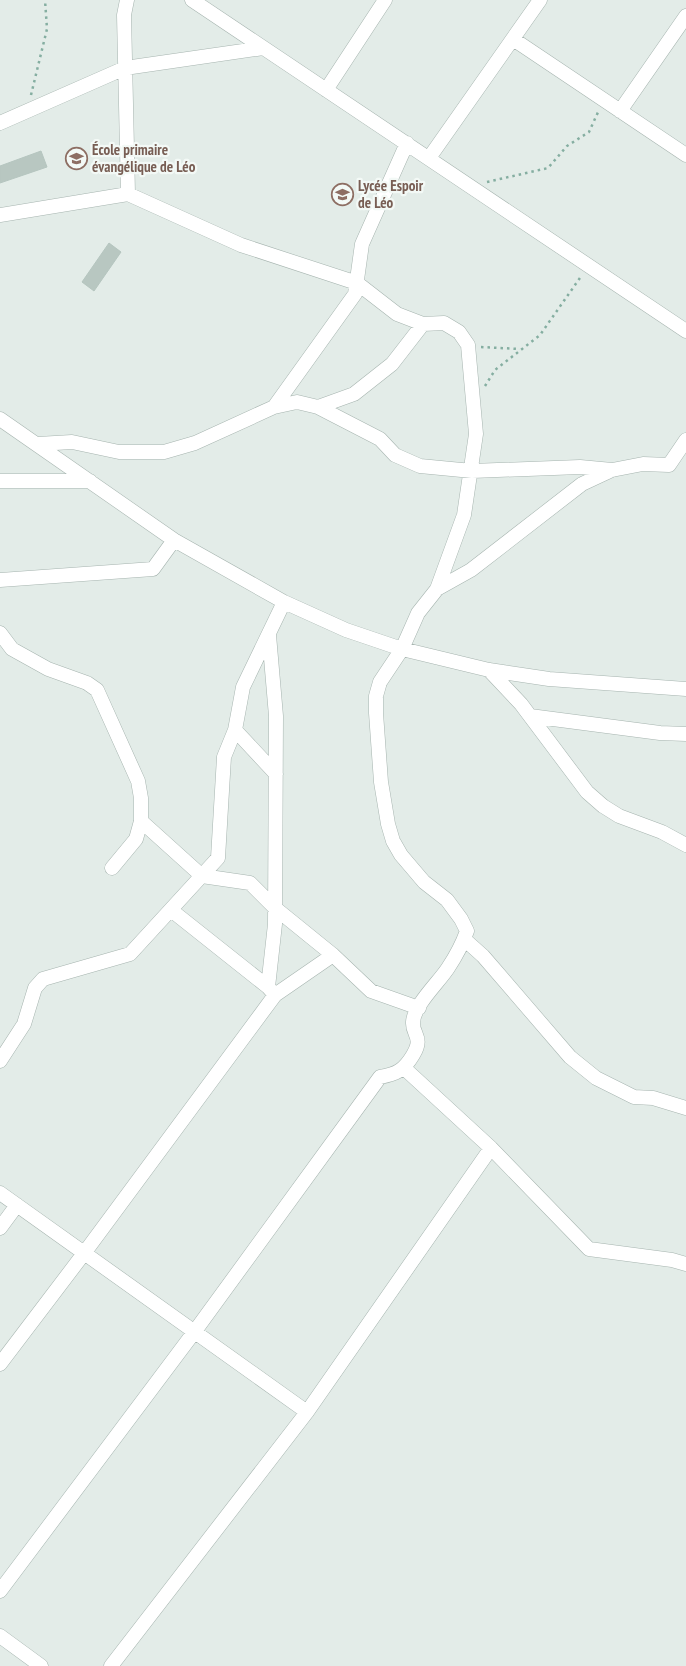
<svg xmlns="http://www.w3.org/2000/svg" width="686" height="1666" font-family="'PT Sans Narrow',sans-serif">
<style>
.building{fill:#b8c7c1;stroke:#b5c5bf}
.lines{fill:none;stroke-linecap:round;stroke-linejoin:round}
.minor-casing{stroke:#a6b4af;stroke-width:15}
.path{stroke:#85aea1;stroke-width:2.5;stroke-dasharray:2.5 4;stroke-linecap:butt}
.minor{stroke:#fff;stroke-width:14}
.labels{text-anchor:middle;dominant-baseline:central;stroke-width:4.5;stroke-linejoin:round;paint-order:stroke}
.education-label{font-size:15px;font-weight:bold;fill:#785e54;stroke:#f3f9f6;text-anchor:start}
</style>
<rect width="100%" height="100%" fill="#e3ece8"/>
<path class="building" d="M41,151L47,167L0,183V166Z
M109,243L121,252L94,291L82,282Z"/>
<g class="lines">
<defs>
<path id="minor" d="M127,0L124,15L128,194
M192,0L686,331
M513,39L686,155
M326,90L385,0
M620,111L686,16
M0,123L125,68L263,48
M429,158L540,0
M0,215L128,194L241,245L357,283L397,314L423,324L444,323L459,332L468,345L476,434L464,515L437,589
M274,407L297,402L318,407L380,439L395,455L420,466L472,471L580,467L612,470
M318,407L354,394L392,364L423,324
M0,419L174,540L284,602L346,630L402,649L489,670L549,679L686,689
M38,444L72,442L119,452H164L195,443L274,407L355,294L362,244L407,143
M0,481H90
M0,580L153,569L174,540
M0,633L12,649L48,669L87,683L97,690L138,781L141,798V821L136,839L112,868
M489,670L521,704L587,792L603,806L619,816L662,832L686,845
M530,716L660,733L686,734
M235,730L276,774
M141,821L202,876L250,883L275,908L333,955L371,991L419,1008
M171,910L268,987L275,995L333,955
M464,939L483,956L570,1057L596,1078L634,1097L653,1098L686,1108
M268,987L275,924L276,716L269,635
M0,1061L24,1024L35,988L43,979L130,954L218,858L224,757L235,730L243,687L284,602
M404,1068L491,1148L589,1249L672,1260L686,1264
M0,1193L307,1412
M0,1228L17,1205
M0,1364L85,1252L275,995
M0,1591L195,1331L380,1077C397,1074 404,1070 413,1055C424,1037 412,1035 413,1022C414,1005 439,982 448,968C456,956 462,945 467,931L461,919L447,900L424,882L401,855L393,841L388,824L381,782L376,713V696L380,682L402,649L418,613L437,589L471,570L582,484L612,470L643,464L669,465L686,440
M0,1636L41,1666
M111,1666L307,1412L491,1148"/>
</defs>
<use href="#minor" class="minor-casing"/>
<path class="path" d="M31,95L47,29L45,0
M487,182L548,168L567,146L589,132L599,110
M481,347L520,349
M485,386L495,370L540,335L582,275"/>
<use href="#minor" class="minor"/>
</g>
<defs>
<symbol id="school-ring" viewBox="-11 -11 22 22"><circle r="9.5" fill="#f3f9f6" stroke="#8d6e63" stroke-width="1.5"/><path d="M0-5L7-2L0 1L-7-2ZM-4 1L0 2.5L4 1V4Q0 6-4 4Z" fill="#8d6e63"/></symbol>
</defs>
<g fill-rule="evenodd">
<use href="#school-ring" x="64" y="146" width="25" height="25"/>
<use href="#school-ring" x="330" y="182" width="25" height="25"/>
</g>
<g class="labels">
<g class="education-label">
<text x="92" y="149">École primaire<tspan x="92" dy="17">évangélique de Léo</tspan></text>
<text x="358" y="185">Lycée Espoir<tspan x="358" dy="17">de Léo</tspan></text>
</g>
</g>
</svg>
